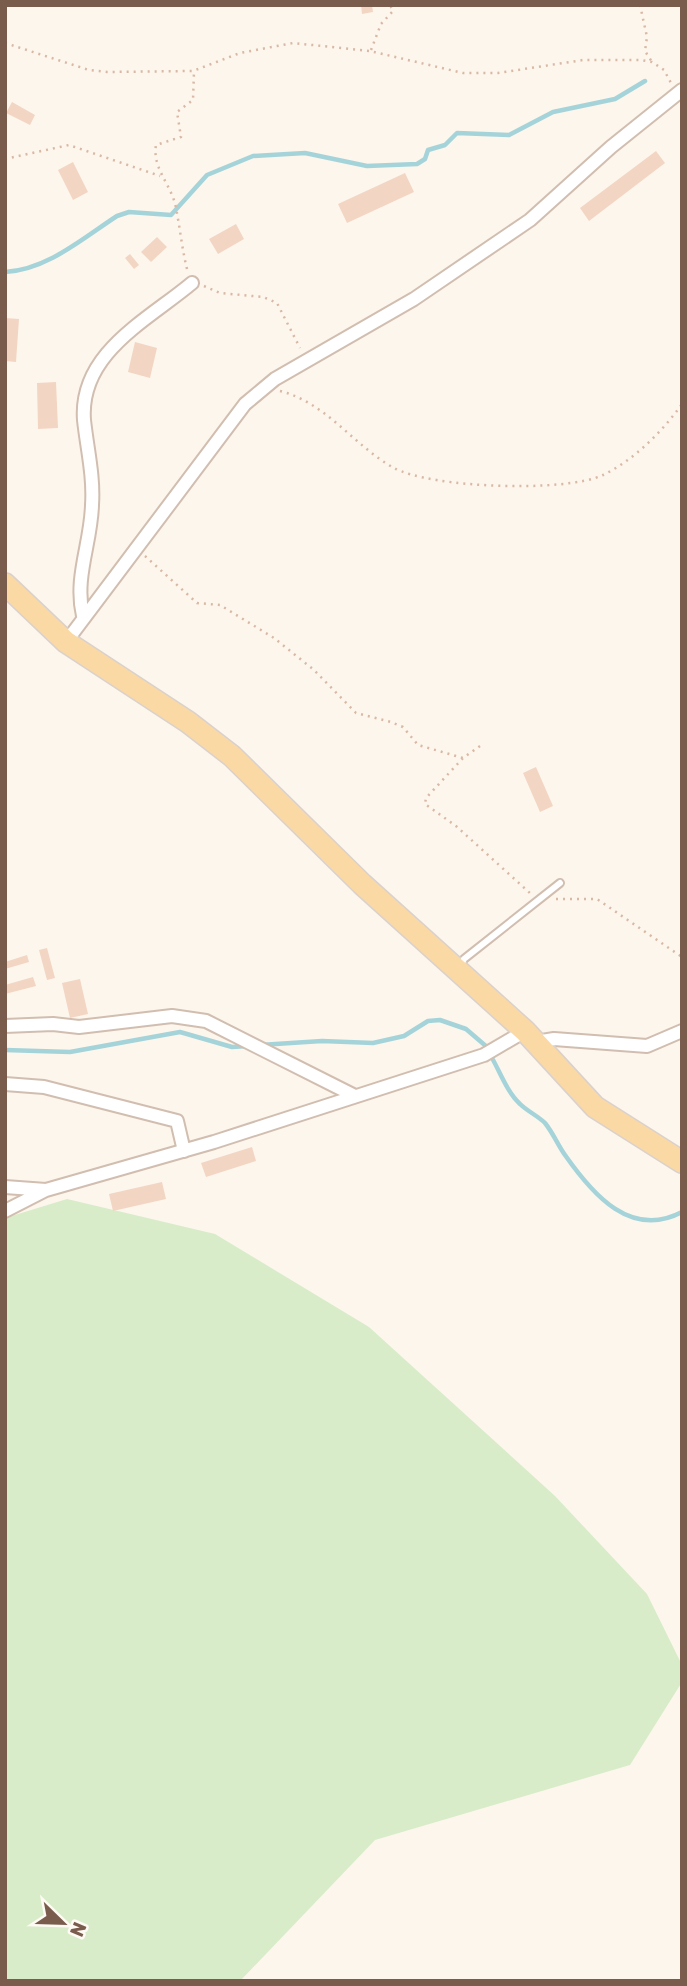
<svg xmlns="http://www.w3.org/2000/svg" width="687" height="1986" font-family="Rubik,sans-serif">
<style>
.green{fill:#d8ecc9}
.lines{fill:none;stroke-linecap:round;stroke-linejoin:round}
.stream{stroke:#a5d3da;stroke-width:4.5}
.building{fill:#f3d5c3}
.lane-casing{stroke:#d1beb0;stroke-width:10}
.street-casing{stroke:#d1beb0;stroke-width:16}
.primary-casing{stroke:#dad1cd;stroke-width:24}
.path{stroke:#d9b8a5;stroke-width:2.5;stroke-dasharray:2 5;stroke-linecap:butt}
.lane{stroke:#fff;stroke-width:6}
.street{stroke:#fff;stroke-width:12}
.primary{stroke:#fbd9a5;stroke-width:21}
</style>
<rect width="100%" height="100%" fill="#fdf6ec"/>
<path class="green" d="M67,1199L215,1234L369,1327L555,1496L647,1594L682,1665V1682L630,1765L375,1840L240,1981H5V1218Z"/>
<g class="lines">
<path class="stream" d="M5,272C47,270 83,238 117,216L129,212L171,215L207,175L253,156L305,153L367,166L417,164L425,159L428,150L445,145L457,133L509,135L553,112L615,99L645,81
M260,1045L322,1041L373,1043L404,1036L428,1021L440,1020L466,1029L487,1047
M5,1050L70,1052L180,1032L232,1047L248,1046
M492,1058C500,1072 507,1092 520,1104C527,1111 538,1116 545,1123C553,1133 558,1145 565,1155C593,1195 631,1239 682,1212"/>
</g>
<path class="building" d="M361,5H372L373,12L362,14Z
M12,102L35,115L30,125L6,113Z
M656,151L665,163L589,221L580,208Z
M73,162L88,192L73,200L58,170Z
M405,173L414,192L347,223L338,204Z
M236,224L244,239L218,254L209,239Z
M157,237L167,247L151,262L141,252Z
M130,254L139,265L134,269L125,258Z
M5,318L19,319L16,362L5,361Z
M135,342L157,348L150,378L128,372Z
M56,382L58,428L38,429L37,383Z
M536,767L553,806L540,812L523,773Z
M47,948L55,978L47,980L39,950Z
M27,955L29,962L5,969V962Z
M33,977L36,986L5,994V985Z
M80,979L88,1014L70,1018L62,983Z
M252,1147L256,1161L206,1177L201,1163Z
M162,1182L166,1199L113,1211L109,1194Z"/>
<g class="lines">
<defs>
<path id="lane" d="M460,966L464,959L560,883"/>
<path id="street" d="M83,616C74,577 91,544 92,505C94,476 87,448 84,420C79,353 148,320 192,283
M66,642L245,404L275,379L414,299L530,220L611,147L682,90
M5,1026L53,1024L79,1027L172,1016L206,1021L355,1096
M536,1042L554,1039L647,1046L682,1031
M5,1084L44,1087L177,1121L184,1151
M5,1187L46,1190
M5,1211L46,1190L214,1142L484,1055L525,1031"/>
<path id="primary" d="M5,584L66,642L188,722L232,756L362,884L525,1031L595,1107L682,1162"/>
</defs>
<use href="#lane" class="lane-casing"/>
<use href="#street" class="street-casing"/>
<use href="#primary" class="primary-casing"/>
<path class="path" d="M640,5L647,37L645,51L652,62
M5,43L89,70L107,72L193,71L240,53L293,43L370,51L463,73H498L583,60H641L652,62L664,70L671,83
M371,50L381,24L393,11L390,5
M5,159L69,145L160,176
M187,269C182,249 180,228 176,208C172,185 152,169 156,145L181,137L177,112L193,100L194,72
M204,286L220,293L263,297L277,303L300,348
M280,391C327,403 354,446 394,468C431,488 565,493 603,475C634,460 662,432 682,404
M145,556L197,603L220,605L274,638L314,670L356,713L391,722L403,727L418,745L463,758
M480,746L463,758L426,798L425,804L456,826L531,894
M556,899H597L682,957"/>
<use href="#lane" class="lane"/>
<use href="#street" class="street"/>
<use href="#primary" class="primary"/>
</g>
<rect width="687" height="1986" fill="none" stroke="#7a5c4d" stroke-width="14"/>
<g transform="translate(63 1923) rotate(113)" stroke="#fffaf3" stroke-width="5" paint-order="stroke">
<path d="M0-5L12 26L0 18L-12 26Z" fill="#7a5c4d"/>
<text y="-10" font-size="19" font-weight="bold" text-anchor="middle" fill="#7a5c4d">N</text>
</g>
</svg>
